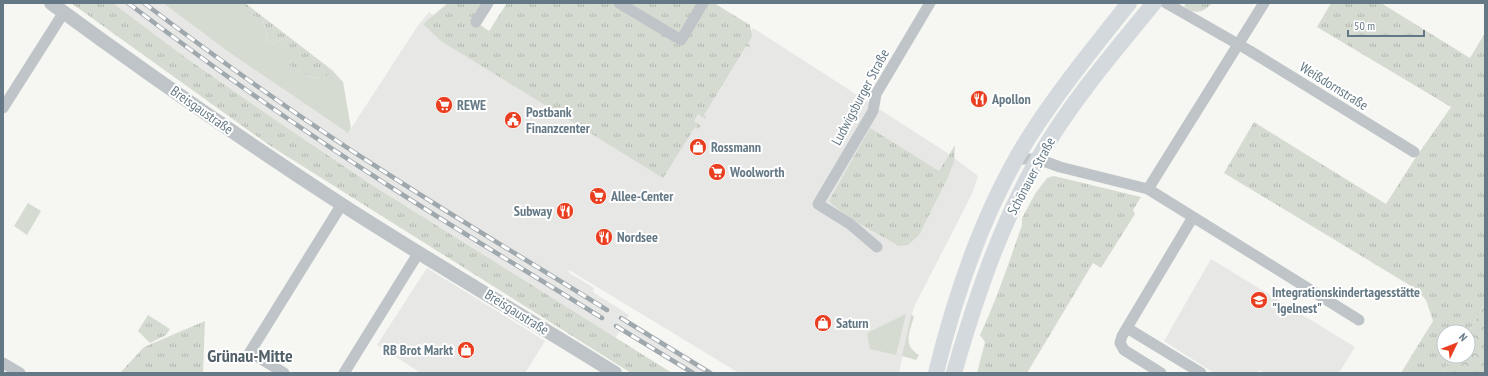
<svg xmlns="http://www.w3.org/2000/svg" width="1488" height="376" font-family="'PT Sans Narrow',sans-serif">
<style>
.built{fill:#e7e7e6}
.grass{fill:#d6dbd1}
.forest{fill:url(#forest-crowns)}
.park{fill:url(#park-tufts)}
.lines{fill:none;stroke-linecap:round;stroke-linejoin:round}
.minor{stroke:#bec4c7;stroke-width:11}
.tertiary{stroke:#bec4c7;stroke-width:14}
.secondary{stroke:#d4d9dd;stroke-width:16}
.rail-casing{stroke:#9fa8ad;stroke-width:4.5}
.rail{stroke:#fff;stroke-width:3;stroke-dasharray:9;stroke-linecap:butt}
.labels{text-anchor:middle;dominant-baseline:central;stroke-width:4;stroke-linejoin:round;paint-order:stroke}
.street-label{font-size:14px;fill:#647985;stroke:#fff}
.poi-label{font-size:14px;font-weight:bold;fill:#647985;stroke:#fff;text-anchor:start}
.district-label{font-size:18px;font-weight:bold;fill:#526169;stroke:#fff}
</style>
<defs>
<pattern id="forest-crowns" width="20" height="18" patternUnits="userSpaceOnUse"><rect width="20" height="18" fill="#d6dbd1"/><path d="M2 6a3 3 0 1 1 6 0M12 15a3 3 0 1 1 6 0" fill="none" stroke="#b1b6af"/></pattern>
<pattern id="park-tufts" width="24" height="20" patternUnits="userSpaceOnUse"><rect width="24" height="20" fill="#d6dbd1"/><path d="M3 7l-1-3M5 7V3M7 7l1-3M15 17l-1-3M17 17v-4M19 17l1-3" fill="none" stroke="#b1b6af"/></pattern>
</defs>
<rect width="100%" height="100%" fill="#f6f6f2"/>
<path class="built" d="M113,3H163L230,53L348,133L419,24L429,12L665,161L753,28L949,154L978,176L972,194L914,307L908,329L899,373H739L569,270L568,272L594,288L593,292L629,315L627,319L716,373H688L620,331L615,338L372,185L274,119L182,55Z
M1211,259L1355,347L1339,373H1265L1259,370L1257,373H1214L1164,341Z
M427,268L545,341L525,373H421L377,345Z"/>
<path class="grass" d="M163,3H245L244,9C249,16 257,14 263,20L268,42L272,44L283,39H286L287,42L284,57C294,67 306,78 321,79L332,70L343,82L351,128L348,133L230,53Z
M28,203L41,211L27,235L14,226Z
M906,314L896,355L870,349L867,333Z
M911,315L914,316C910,332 902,345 919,355L916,360L902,356Z"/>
<path class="forest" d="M1485,304V373H1442L1453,356H1468V332Z"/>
<path class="park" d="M71,3H113L182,55L274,119L372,185L672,373H631L269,145Z
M245,3L332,70C329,73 326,77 322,79C316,81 285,65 284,58C283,52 288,46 286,39H283L272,44L268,42L263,20L260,18L245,12L244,9Z
M448,3H488L476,22L489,31L507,3H714L750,25L752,36L748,44L750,46L749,47L746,46L704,115L706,116L705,119L698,114L694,121L701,126L698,129L695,127L663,178L441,41L423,24Z
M1186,3H1212C1204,13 1193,15 1184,6Z
M1331,3H1381L1470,58L1485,33V304L1468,332H1444V356H1453L1442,373H1401L1433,321L1426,300L1416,289L1224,173L1254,122L1386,204L1414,160L1451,107L1317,27Z
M870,128L939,171L955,145L954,162L947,179L919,235L908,245L899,246L853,220L833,205L829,201Z
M1054,176L1141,197L1133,210L1135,214L1101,268L1093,263L1027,373H977L985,342L980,335C997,299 1009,262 1022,225V218L1035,194L1047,178Z
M148,315L170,329L166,335L150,343L138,331Z
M205,321L203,373H120L144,347Z"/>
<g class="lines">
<path class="minor" d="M619,3L681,40L703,3
M1166,3L1250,51L1414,152
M476,22L488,3
M3,108L64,12
M1017,159H1038L1060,167L1148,189L1359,320
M1148,189L1264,3
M877,247L850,224L818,204L873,111L876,94L930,3
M1127,328L1201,373
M3,363L20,373
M284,373L250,352L342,204
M344,373L419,252
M1161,373L1124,350L1120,343L1122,336L1193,217"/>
<path class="tertiary" d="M51,3C146,73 243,140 341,204C431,262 524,316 615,373"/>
<path class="secondary" d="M936,373C956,291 984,209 1029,137C1059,90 1095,46 1129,3
M954,373C975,300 1000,225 1038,159C1070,103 1113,53 1154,3"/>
<defs>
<path id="rail" d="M128,3C212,67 297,127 386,184C457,230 530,273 602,318
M144,3C224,64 306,122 391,176C462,222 535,265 607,310
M621,318L710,373
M616,326L693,373"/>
</defs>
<use href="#rail" class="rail-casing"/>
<use href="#rail" class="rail"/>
</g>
<defs>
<symbol id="restaurant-disc" viewBox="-11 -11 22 22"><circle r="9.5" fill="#e93e1f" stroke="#fff"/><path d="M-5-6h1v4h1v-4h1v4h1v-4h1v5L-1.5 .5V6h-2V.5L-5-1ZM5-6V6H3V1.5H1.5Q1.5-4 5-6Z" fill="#fff"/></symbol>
<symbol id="supermarket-disc" viewBox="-11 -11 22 22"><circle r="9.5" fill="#e93e1f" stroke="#fff"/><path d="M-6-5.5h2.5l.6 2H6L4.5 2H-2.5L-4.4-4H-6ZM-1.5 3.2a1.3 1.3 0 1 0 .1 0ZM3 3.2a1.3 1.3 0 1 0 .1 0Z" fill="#fff"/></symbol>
<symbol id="civic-disc" viewBox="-11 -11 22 22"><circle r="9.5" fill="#e93e1f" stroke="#fff"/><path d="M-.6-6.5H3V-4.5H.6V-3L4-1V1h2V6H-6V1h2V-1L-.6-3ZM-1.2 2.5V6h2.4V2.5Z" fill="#fff"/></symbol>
<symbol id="shop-disc" viewBox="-11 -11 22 22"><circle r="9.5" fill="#e93e1f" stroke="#fff"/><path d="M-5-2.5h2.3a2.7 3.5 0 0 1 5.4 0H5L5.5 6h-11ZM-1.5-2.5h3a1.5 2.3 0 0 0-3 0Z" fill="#fff"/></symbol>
<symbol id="school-disc" viewBox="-11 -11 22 22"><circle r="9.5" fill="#e93e1f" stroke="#fff"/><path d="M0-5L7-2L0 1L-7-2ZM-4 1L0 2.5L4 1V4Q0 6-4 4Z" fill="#fff"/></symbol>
</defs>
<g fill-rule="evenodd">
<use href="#restaurant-disc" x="969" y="89" width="20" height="20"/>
<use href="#supermarket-disc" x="434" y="95" width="20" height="20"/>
<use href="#civic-disc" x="503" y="110" width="20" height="20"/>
<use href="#shop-disc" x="688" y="137" width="20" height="20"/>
<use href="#supermarket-disc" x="707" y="162" width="20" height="20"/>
<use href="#supermarket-disc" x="588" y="186" width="20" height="20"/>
<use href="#restaurant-disc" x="555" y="201" width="20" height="20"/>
<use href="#restaurant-disc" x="594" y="227" width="20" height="20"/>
<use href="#school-disc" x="1249" y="290" width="20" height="20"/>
<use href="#shop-disc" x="813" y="313" width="20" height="20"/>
<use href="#shop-disc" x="456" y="340" width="20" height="20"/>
</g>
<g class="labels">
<g class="street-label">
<text transform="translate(1334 86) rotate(32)">Weißdornstraße</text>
<text transform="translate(860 97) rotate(-62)">Ludwigsburger Straße</text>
<text transform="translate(202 110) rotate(35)">Breisgaustraße</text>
<text transform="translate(1031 176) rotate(-62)">Schönauer Straße</text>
<text transform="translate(517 312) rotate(32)">Breisgaustraße</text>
</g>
<g class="poi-label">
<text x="992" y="99">Apollon</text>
<text x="457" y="105">REWE</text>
<text x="526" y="112">Postbank<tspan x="526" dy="16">Finanzcenter</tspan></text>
<text x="711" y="147">Rossmann</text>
<text x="730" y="172">Woolworth</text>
<text x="611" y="196">Allee-Center</text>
<text x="552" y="211" text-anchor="end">Subway</text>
<text x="617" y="237">Nordsee</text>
<text x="1272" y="292">Integrationskindertagesstätte<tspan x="1272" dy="16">"Igelnest"</tspan></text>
<text x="836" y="323">Saturn</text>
<text x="453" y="350" text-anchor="end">RB Brot Markt</text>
</g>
<g class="district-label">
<text x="250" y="355">Grünau-Mitte</text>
</g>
</g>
<rect width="1488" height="376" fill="none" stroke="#647985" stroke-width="8"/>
<g transform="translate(1456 344) rotate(47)"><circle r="19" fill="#ffffff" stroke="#c1c9ce"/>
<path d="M0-3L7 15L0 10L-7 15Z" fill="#e93e1f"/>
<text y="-6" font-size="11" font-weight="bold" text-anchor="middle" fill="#647985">N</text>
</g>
<path d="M1348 30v6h76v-6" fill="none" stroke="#647985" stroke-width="2"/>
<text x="1354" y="30" font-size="12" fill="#647985" stroke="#ffffff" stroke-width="3" paint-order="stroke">50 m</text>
</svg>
